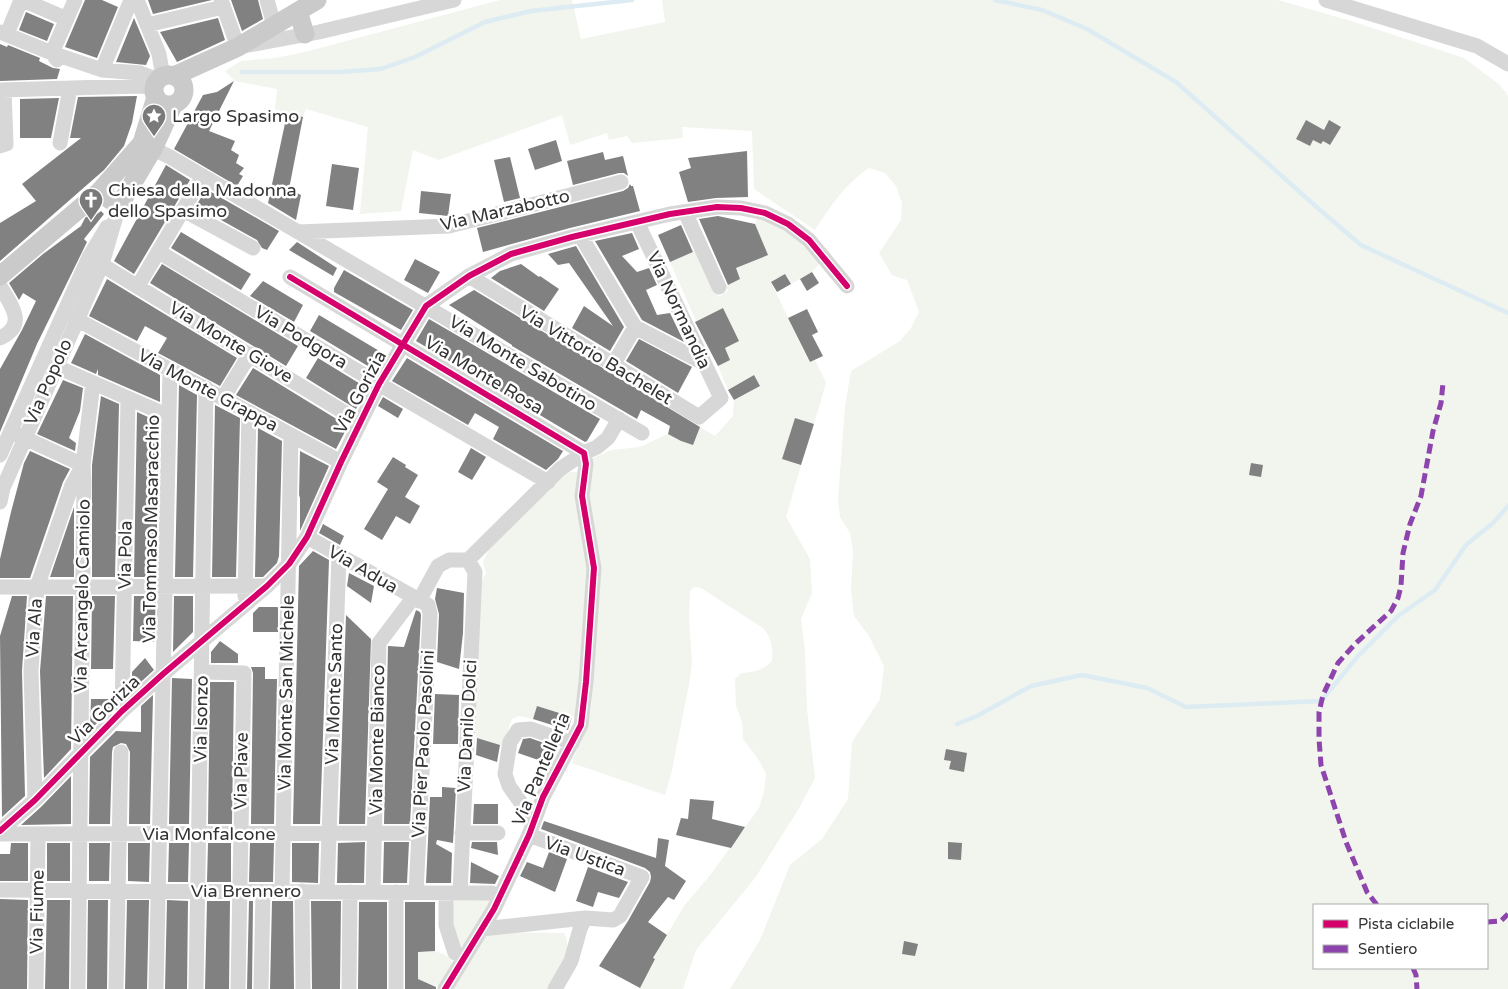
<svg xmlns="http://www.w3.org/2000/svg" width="1508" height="989" font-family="'Varela Round',sans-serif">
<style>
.green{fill:#f1f5ed;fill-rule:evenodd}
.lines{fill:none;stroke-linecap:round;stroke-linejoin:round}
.stream{stroke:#ddebf3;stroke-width:4.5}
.building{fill:#818181}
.minor{stroke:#d7d7d7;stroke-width:15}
.major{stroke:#cacaca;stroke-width:19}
.quiet{stroke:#8e44ad;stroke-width:5;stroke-dasharray:10 5;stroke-linecap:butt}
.cycleway-casing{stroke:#fff;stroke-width:9}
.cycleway{stroke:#d6006c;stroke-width:6}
.labels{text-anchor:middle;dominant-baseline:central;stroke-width:5;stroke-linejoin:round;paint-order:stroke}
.poi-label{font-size:18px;fill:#333;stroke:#fff;text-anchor:start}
.street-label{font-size:18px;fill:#333;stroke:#fff}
</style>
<rect width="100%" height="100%" fill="#fff"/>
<path class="green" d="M500,0H572L581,39L665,22L662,0H1278L1351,21L1464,58L1500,85L1508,96V989H730L760,940L790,865L822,839L848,799L852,742L880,699L884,666L869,636L854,616L851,590L853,551L850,533L840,517L838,499L845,407L851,371L900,341L911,328L919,312L907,280L892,275L879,253L901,220L902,203L896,186L885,173L869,168C844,185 831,206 815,230L754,189L752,131L682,127L683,138L632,143L627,136L609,140L607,133L570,145L562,115L439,160L413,150L401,211L360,214L368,127L306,109L303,117L287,114L275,109L277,89L235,81L225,71L241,61L275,58L305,52ZM1314,905H1487V968H1314Z
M758,216L788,228L822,261L812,272L791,284L785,274L771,282L809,362L815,360L826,383L814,424L795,418L782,459L801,465L786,517L810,559L812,593L801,619L805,651L807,709L815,778L798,810L755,878L696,950L683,989H639L659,948L684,906L711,874L759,808L764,792L766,774L758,759L743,739L742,722L736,706L735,679L741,673C754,672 763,671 772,661C773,648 772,638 763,628L701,588L694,587L690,591L689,619L692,662L690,679L672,770L665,795L572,763L591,711L600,569L587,493L590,459L612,450L640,447L668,434L681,441L693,445L700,427L715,436L733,416L734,400L760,386L754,375L728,390L718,366L730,360L725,348L739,341L723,308L696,321L670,262L696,251L718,297L728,291L726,286L740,279L716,219L755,224Z
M571,472H579L590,570L578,712L574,717L537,706L533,719L519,716L512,719L502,746L471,736L478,590L486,573L483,562L489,549L560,475Z
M485,898L491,901L465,945L461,947C452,934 449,915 451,900Z
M489,932L564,933C574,951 558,972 549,989H451L476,946Z
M435,951C442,954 449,955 452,962L439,986L433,985L418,979V952Z"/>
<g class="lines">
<path class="stream" d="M995,0L1042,10L1087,29L1176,82L1320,210L1361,245L1508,313
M242,72H340L381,69L415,57L485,22L531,11L632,0
M957,724L977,716L1031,686L1082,675L1147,688L1186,707L1321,701L1359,655L1398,616L1435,590L1466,545L1493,523L1508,506"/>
</g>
<path class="building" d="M85,0H102L118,7L97,58L65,47Z
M148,0H212L153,14Z
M231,0H258L263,19L242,31Z
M26,12L54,24L47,41L19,30Z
M134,18L150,56L146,65L116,62Z
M218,18L225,40L177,62L160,32Z
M0,44L7,47L8,45L40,58L39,61L53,68L60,69L57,79L0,81Z
M234,81L209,131L235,141L231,150L239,155L236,163L244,168L239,174L243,176L237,186L174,149L203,95L217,92Z
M137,96L132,123L124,146L104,170L0,261V223L36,201L22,184L81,138H70L78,97Z
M59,98L51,138H20V99Z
M287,114L303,117L289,189L301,195L296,220L268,203Z
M1306,120L1324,130L1329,120L1341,127L1330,145L1323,141L1321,144L1313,140L1310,146L1296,139Z
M556,140L562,161L535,170L528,149Z
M747,151L748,197L716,198L688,202L679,172L691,168L688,158Z
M603,152L605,160L623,156L628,176L624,173H619L573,185L567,161Z
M510,157L520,198L504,202L494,160Z
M332,164L359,168L353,210L326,206Z
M166,165L190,180L134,274L114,261Z
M630,184L631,186H633L640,211L570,228L483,252L477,228L623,191L628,188Z
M206,189L279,231L267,250L262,248L257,240L196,206Z
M421,191L451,194L448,216L419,213Z
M101,211L104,214L84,239L87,242L37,344L0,432V369L22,330L36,301L23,293L19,300L9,283L43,254L81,226L85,218L91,213L94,216Z
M718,216L755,224L768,255L736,268L740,279L728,285L699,219Z
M681,225L693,252L670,262L658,235Z
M181,232L251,274L241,290L171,248Z
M632,233L639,249L622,256L637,272L649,268L657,285L646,290L657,315L670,313L684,342L642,320L595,241Z
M297,242L337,268L333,276L289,250Z
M576,246L624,327L610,351L572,328L584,306L613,326L569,263L558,265L548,254Z
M415,259L440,272L428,293L404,280Z
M162,264L298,346L286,366L150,283Z
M521,264L539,277L540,276L559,289L544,311L491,278L500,271Z
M344,270L413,310L401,330L334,292V288Z
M812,272L819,283L807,291L800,279Z
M785,274L791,284L777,292L771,282Z
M107,279L237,358L220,386L158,353L167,338L145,326L137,341L89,316Z
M263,281L303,305L294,322L250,296Z
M474,290L700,427L693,445L681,441L668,434L670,426L641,410L637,419L512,346V345L449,305Z
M723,308L739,341L725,348L730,360L718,366L695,322Z
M807,309L818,332L812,335L823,356L810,362L788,318Z
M319,315L386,355L376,371L310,331Z
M429,319L600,419L587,441L585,442L416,341Z
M85,334L160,375V402L98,375V369L96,374L71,363Z
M639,339L692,367L678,393L626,361Z
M318,358L367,388L356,409L306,378Z
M407,358L563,451L558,459L546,470L493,439L499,427L475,413L468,425L392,381Z
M253,368L348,426L336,449L236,395Z
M754,375L760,386L734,400L728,390Z
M63,380L83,388L80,411L69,438L76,443L75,451L37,434Z
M179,385L197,395L193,577H175Z
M101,396L119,404L115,577H92V465Z
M383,397L403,409L398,418L378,406Z
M215,405L240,418L236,577H212Z
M137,412L159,422L156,577H134Z
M795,418L814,424L801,465L782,459Z
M258,428L282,441L279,556L277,563L263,577H255Z
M471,448L486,457L472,480L458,472Z
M30,451L70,469L63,482L30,578H0V559L11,512L24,463Z
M300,451L329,466L300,531V495L299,498Z
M393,457L406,465L405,467L418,475L405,497L420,506L410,524L396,516L382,540L364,529L388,489L377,482Z
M1251,463L1263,465L1261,477L1249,475Z
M74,507V577H50Z
M323,524L344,536L340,545L319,533Z
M313,551L329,560L320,824H293L299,566Z
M349,573L374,586L371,603L347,586Z
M437,588L464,593L463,633L459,669L437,662L439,614L435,599Z
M12,596H27L22,671L25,796L2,817L0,636Z
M46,596H73L71,749L44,778L40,671Z
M92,596H115L113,669H91Z
M134,596H156L154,642L133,641Z
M174,596H193V632L173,652Z
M259,607H278V632H253V613Z
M416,610L420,612L421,615L410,824H384L388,646L404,647Z
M346,615L371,639L365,824H339Z
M220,641L238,654V663H211V652Z
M145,658L154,670L132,690V672Z
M251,667H265V679H277L274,824H251L253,673Z
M172,678L192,679L189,824H169Z
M210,682H234L232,824H208Z
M435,694L459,695L458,744H433Z
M153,695L150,824H129L130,752L126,744L121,743L113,747L112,752L110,824H89L90,757L116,731L141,732V706Z
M91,699H113V707L90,730Z
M537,706L572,717L568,730L533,719Z
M477,738L500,745L497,762L476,755Z
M530,738L558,748L550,764L518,753L523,739Z
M946,749L967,753L964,772L949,769L951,761L944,760Z
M71,776V824L21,825L41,807Z
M442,787L456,788L453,843L437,840L436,844L452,853L451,883H426L430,797H442Z
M690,799L714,801L712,819L745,827L731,848L676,835L681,818L688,819Z
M474,804H498V824H473Z
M544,821L656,858L658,838L669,840L665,866L686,881L674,900L668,897L648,922L667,935L653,958L655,959L640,988L599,966L628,921L650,882L651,877L650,872L645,868L541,829Z
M365,842L364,883H337L338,843Z
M384,842H409L407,883H383Z
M472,842H497L498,855L471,848Z
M948,842L962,843L961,860L948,859Z
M11,843H28V881H0V854H10Z
M47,843H70V881H47Z
M89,843H110L109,881H89Z
M128,843H150L149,882L128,881Z
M169,843H189L188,882H168Z
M208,843H231V882H207Z
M250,843H274L273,882H249Z
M292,843H319L318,883L292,882Z
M549,852L567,859L555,892L520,876L527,862L543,868Z
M471,862L499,876L495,884L470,883Z
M588,867L628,882L619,898L598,892L593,907L576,901Z
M0,899L28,900L27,989H0Z
M47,900H70L69,989H45Z
M88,900H108L107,989H87Z
M127,900H149L147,989H125Z
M167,900L188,901L187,989H165Z
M207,901H230L229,989H205Z
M249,901H253L252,989H247Z
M272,901H293L294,989H270Z
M311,901H341L340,989H312Z
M359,902H387V989H358Z
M405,902H435V951L418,952V979L436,987V989H405Z
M904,941L918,944L915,956L902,954Z"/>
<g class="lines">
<path class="minor" d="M23,0L67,19
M137,0L159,54L163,77
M221,0L238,47L319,32L454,0
M267,0L274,25
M1326,0L1477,46L1508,64
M147,25L223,7
M0,32L52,53L102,70L140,73L159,80
M7,34L21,0
M57,60L52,53L75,0
M102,70L131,0
M0,90L142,86L154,89
M60,143L70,88
M144,144L170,157L642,433
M0,146L6,144L4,90
M183,210L253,248
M685,212L719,287
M298,232L449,226L621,182
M580,235L635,327L704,363
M159,252L379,384L548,482
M89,257L360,422
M469,276L699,417L721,398L637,222
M290,277L584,453L586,464L582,496L594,568L586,682L581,725L543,797L529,835L494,909L445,989
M0,286C11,305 28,325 0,338
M138,286L203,176
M76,319L341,462
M613,365L635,327
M55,366L169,416
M223,398L250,354
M16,434L83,465
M0,455L89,257L107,227
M0,502L3,488L102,264L119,206
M307,537L428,605L430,614L416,893
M0,587L267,586
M245,596L249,412
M419,601L438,566L449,560H468L560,469L584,453L597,447L608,438L619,419
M202,672L244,673L238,989
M122,711L128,399
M35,800L31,671L37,587L72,485L83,465
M534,821L509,786L505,774L510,742L518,730L531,729L572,743
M0,831L35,800L122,711L163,674L267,586L289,564L307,537L341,462L379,384L426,306L469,276L511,254L572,237L670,214L717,207L741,208L765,213L788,224L809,240L847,286
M462,833H498
M0,834L417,833
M529,835L642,877L620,916L613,920L585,918L580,929L571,961L555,989
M0,890L492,893
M302,891L303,989
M282,892L291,435
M327,892L339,555
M373,892L379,643L413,598
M446,893V925L455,953L464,957
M460,893L475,572L468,560
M482,929L585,918
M36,989L38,834
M78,989L84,483L83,465L93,383
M116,989L121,752
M156,989L170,370
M196,989L206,388
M261,989L263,892
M349,989L350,892
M396,989V892"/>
<path class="major" d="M298,11L305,34
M154 90a15 15 0 1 1 30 0a15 15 0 1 1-30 0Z
M174,76L238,47L317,0
M156,97L142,143L99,192L119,206L153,149L173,105
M0,276L99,192"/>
<path class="quiet" d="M1377,905L1367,892L1346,842L1321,765L1319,739V712L1323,695L1338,663L1356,643L1391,611L1398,598L1401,586L1403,553L1410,524L1421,496L1433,431L1441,403L1443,383
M1487,922L1501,921L1508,914
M1413,968L1416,975L1417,989"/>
<defs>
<path id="cycleway" d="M290,277L584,453L586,464L582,496L594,568L586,682L581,725L543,797L529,835L494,909L445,989
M0,831L35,800L122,711L163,674L267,586L289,564L307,537L341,462L379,384L426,306L469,276L511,254L572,237L670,214L717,207L741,208L765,213L788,224L809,240L847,286"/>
</defs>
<use href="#cycleway" class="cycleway-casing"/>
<use href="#cycleway" class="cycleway"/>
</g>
<defs>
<symbol id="sight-pin" viewBox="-11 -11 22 30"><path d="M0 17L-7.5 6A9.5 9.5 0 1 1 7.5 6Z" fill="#7a7a7a" stroke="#fff"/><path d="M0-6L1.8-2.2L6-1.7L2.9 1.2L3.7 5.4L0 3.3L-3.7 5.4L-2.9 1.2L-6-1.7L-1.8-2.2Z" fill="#fff"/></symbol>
<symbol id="church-pin" viewBox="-11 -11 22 30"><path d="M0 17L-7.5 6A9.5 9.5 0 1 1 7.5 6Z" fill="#7a7a7a" stroke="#fff"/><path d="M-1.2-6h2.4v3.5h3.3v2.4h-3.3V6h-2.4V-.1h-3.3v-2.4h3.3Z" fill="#fff"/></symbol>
</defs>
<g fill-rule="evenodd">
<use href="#sight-pin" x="140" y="102" width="28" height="38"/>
<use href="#church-pin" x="77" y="186" width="28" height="38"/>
</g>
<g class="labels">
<g class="poi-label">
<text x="172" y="116">Largo Spasimo</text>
<text x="108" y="190">Chiesa della Madonna<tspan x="108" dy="21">dello Spasimo</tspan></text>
</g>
<g class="street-label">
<text transform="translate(505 210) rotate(-13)">Via Marzabotto</text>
<text transform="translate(679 310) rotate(65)">Via Normandia</text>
<text transform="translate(301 337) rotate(31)">Via Podgora</text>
<text transform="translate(231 342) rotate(31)">Via Monte Giove</text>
<text transform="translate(596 355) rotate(31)">Via Vittorio Bachelet</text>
<text transform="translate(523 363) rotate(31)">Via Monte Sabotino</text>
<text transform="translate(484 375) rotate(31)">Via Monte Rosa</text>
<text transform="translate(48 382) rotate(-66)">Via Popolo</text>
<text transform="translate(208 390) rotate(28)">Via Monte Grappa</text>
<text transform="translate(360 392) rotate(-62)">Via Gorizia</text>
<text transform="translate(151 529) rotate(-89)">Via Tommaso Masaracchio</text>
<text transform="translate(125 555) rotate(-89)">Via Pola</text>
<text transform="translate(363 569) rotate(30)">Via Adua</text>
<text transform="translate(82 596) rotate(-89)">Via Arcangelo Camiolo</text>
<text transform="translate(34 628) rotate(-86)">Via Ala</text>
<text transform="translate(286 693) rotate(-89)">Via Monte San Michele</text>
<text transform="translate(334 694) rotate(-88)">Via Monte Santo</text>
<text transform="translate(104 710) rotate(-44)">Via Gorizia</text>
<text transform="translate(201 719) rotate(-89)">Via Isonzo</text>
<text transform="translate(467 726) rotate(-87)">Via Danilo Dolci</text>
<text transform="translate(377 740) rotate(-89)">Via Monte Bianco</text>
<text transform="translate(423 744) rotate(-87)">Via Pier Paolo Pasolini</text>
<text transform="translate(541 769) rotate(-67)">Via Pantelleria</text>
<text transform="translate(241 771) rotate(-89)">Via Piave</text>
<text x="209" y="834">Via Monfalcone</text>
<text transform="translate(585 856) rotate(20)">Via Ustica</text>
<text x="246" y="891">Via Brennero</text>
<text transform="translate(37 912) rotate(-89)">Via Fiume</text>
</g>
</g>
<rect x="1313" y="904" width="175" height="65" fill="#ffffff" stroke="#adadad"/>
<rect x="1323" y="920" width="25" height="8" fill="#d6006c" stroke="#adadad"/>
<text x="1358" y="929" font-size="15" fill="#333333">Pista ciclabile</text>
<rect x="1323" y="945" width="25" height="8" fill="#8e44ad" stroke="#adadad"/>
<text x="1358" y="954" font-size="15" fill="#333333">Sentiero</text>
</svg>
